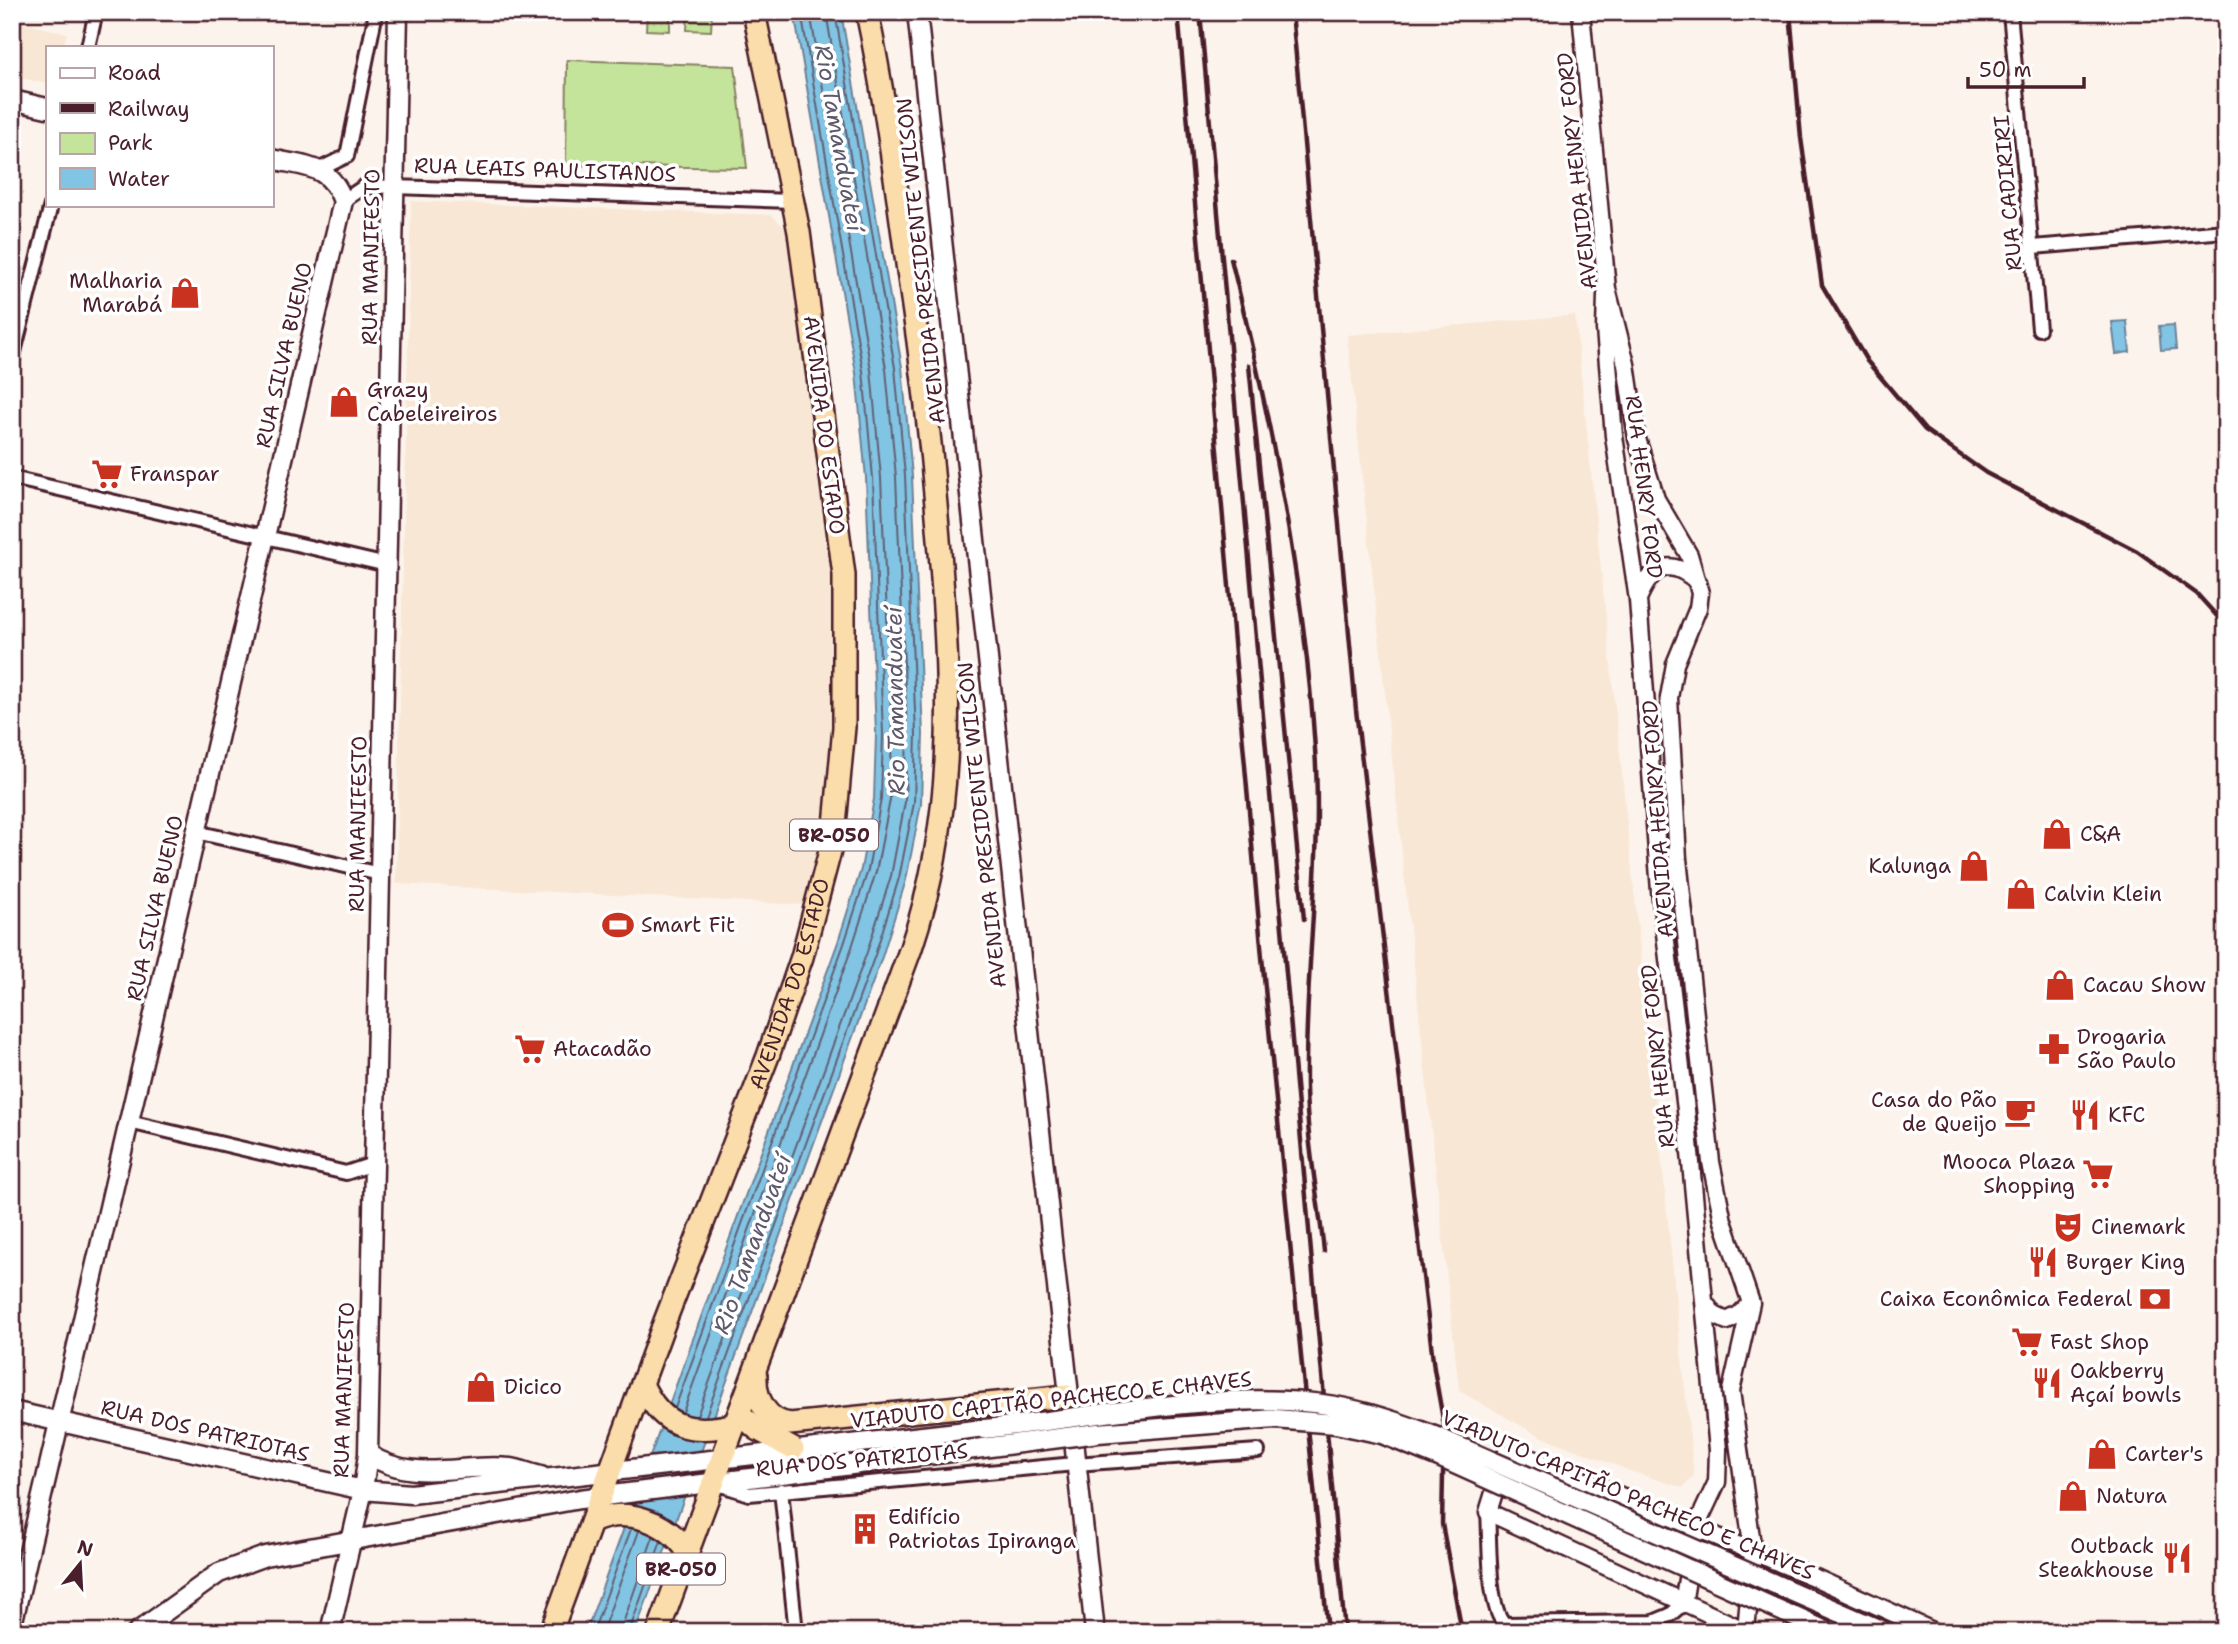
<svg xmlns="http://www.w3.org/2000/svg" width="2238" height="1644" font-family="'Shantell Sans',sans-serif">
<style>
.built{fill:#f8e7d5}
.green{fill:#c4e49c;stroke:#878264;stroke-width:2}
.water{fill:#82c4e3;stroke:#6c8299;stroke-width:2}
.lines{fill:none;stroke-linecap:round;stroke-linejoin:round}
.shore{stroke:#606175;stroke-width:2}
.minor-casing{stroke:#4a1f2b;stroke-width:18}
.tertiary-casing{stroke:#4a1f2b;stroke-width:21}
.secondary-casing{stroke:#4a1f2b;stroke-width:23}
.trunk-casing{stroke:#4a1f2b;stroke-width:26}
.minor{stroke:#fff;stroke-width:12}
.tertiary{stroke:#fff;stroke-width:16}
.secondary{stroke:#fff;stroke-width:18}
.trunk{stroke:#faddab;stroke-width:21}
.rail{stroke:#4a1f2b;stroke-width:4.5}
.secondary-bridge-casing{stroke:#4a1f2b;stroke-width:23;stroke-linecap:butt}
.secondary-bridge{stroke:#fff;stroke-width:18}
.labels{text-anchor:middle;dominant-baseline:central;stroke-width:7;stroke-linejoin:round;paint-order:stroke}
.shield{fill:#fff;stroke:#80626b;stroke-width:2}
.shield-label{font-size:19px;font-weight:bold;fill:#4a1f2b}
.street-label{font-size:21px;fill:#4a1f2b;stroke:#fff}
.poi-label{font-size:21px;fill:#4a1f2b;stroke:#fff;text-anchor:start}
.water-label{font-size:23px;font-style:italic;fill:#5e596b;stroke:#fff}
</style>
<rect width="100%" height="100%" fill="#fcf4ec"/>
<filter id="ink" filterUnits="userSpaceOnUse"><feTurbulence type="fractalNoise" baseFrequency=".0143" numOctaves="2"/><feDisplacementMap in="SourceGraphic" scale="14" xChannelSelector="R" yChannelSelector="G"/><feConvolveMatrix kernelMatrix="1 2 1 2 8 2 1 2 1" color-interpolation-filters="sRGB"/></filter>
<g filter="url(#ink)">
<path class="built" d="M13,21L67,33L63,47H47V84L12,76Z
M411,201L772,215L790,233L828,520L834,606L830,765L816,864L804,905L396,884Z
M1575,315L1694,1475L1683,1488L1630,1471L1540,1436L1459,1391L1347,335Z"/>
<path class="green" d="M647,12H670V31L646,30Z
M688,12H712L711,31L687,30Z
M567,60L735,66L747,168L566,165Z"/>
<path class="water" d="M794,12H841L902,367L912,476L923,734L921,804L906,880L882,957L635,1632H586L838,942L861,869L874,799L876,734L866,478L856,373Z
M2127,321L2130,352L2116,354L2112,322Z
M2174,325L2176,349L2161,350L2159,326Z"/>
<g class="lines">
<path class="shore" d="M675,1408L844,944L868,870L881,799L883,734L873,478L863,371L801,12
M683,1412L852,947L876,872L890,800L892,733L881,478L871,370L810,12
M697,1416L867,952L891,876L905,802L907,734L896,477L886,369L826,12
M706,1416L875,955L899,878L914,803L916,734L905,476L895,368L835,12
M593,1632L631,1529
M602,1632L639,1531
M620,1632L653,1537
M629,1632L661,1541"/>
<defs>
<path id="minor" d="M2010,12L2039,329
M88,47L96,12
M318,170L347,156L376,12
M343,201L365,186L793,201
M2033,247L2226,231
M12,360L51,205
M12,478L387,565
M196,832L380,874
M129,1122L346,1173L373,1164
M715,1483L749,1494L1075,1464L1258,1451
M781,1490L796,1632
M1488,1512C1490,1536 1487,1609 1505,1624L1653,1622L1670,1615L1683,1604"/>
<path id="tertiary" d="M1581,12L1607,289L1626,364L1637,439L1656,499L1689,555L1700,593L1698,608L1675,664L1669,698L1678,859L1711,1162L1723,1221L1751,1303L1731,1391L1753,1552L1746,1631
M1606,295L1605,329L1614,436L1638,600L1660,891L1686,1110L1718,1450L1717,1482L1695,1529L1683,1604
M1638,599C1652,566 1669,556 1698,582
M1705,1303L1714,1315L1727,1321L1739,1315L1751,1303
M1748,1632L1488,1512L1506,1454L1516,1452L1818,1579L1935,1632"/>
<path id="secondary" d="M917,12L1095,1632
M12,100L47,108
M12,1411L363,1490L411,1494L984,1429
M368,1454C413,1484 460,1463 510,1468C520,1469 531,1474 541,1476
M12,1625L343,201C330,164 305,167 271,159
M137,1632L219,1573L265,1556L580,1499L790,1473
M330,1632L363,1490L368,1454L398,12"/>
<g id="trunk">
<path d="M756,1376C755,1398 766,1421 790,1424L1067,1396"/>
<path d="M642,1384C662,1428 691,1435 736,1424"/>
<path d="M740,1414L757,1429L793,1449"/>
<path d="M592,1522C626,1506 667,1521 688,1552"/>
<path id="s1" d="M551,1632L665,1321L768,1056L802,957L834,836L844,727V575L799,232L754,12"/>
<path d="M658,1632L911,948C955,817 951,699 941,565C934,471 924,378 910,285C897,194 886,102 867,12"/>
</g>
</defs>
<use href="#minor" class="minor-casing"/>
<use href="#tertiary" class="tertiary-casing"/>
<use href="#secondary" class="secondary-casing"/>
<use href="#trunk" class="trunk-casing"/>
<use href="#minor" class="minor"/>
<use href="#tertiary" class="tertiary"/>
<use href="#secondary" class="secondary"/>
<use href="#trunk" class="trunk"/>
<path class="rail" d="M1178,12L1262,957L1328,1632
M1200,12L1345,1632
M1292,12L1356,710L1434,1369L1444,1425L1442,1524L1462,1632
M1790,12L1801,138L1822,285L1867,361L1925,430L1986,473L2137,551L2197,594L2226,626
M1231,259C1271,420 1304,583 1315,749C1323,862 1304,975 1306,1088C1307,1142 1318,1197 1324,1251
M1249,365L1304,919"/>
<defs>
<path id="secondary-bridge" d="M984,1429C1092,1417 1228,1388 1335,1406C1370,1412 1404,1424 1437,1437L1885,1632
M790,1473L1098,1433L1275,1419L1336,1424L1382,1434L1439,1457L1828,1632"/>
</defs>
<use href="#secondary-bridge" class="secondary-bridge-casing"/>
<use href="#secondary-bridge" class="secondary-bridge"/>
</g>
</g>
<defs>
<symbol id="shop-bare" viewBox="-9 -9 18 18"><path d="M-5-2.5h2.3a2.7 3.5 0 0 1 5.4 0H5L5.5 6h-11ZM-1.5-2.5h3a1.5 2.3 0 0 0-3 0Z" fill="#c8321e" stroke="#fff" stroke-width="2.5" paint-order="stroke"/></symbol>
<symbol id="supermarket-bare" viewBox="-9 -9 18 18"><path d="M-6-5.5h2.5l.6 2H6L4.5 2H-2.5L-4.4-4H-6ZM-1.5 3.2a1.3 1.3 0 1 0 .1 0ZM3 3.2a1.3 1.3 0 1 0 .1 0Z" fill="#c8321e" stroke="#fff" stroke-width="2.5" paint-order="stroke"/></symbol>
<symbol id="stadium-bare" viewBox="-9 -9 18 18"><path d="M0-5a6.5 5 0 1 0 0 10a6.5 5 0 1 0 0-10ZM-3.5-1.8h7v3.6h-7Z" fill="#c8321e" stroke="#fff" stroke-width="2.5" paint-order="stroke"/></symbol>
<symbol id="pharmacy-bare" viewBox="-9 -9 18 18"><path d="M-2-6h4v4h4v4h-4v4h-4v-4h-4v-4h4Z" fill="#c8321e" stroke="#fff" stroke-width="2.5" paint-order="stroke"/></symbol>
<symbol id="cafe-bare" viewBox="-9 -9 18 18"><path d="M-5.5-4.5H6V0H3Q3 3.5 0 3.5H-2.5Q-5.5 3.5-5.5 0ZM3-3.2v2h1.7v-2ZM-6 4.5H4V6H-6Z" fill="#c8321e" stroke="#fff" stroke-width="2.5" paint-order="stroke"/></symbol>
<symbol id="restaurant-bare" viewBox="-9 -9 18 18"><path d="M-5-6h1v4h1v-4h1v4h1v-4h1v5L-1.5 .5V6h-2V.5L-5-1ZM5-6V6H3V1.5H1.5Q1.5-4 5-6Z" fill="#c8321e" stroke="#fff" stroke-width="2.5" paint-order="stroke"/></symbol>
<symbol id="theatre-bare" viewBox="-9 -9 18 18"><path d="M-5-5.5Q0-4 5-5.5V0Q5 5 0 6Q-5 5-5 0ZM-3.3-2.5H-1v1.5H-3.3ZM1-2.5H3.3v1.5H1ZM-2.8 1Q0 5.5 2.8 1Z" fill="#c8321e" stroke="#fff" stroke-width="2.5" paint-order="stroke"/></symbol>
<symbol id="bank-bare" viewBox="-9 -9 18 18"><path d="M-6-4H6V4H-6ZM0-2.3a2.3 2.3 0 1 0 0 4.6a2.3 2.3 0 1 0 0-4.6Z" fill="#c8321e" stroke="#fff" stroke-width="2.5" paint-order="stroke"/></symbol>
<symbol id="building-bare" viewBox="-9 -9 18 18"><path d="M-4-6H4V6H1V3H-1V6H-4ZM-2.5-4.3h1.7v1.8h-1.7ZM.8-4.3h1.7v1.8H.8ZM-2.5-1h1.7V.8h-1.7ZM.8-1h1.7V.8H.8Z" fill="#c8321e" stroke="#fff" stroke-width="2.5" paint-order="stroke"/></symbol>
</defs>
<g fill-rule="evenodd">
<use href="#shop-bare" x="163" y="271" width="44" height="44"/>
<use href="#shop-bare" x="322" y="380" width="44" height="44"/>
<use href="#supermarket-bare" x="85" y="452" width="44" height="44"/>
<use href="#shop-bare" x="2035" y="812" width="44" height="44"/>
<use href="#shop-bare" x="1952" y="844" width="44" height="44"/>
<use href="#shop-bare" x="1999" y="872" width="44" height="44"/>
<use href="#stadium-bare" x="596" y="903" width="44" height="44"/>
<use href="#shop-bare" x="2038" y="963" width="44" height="44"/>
<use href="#supermarket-bare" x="508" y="1027" width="44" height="44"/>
<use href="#pharmacy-bare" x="2032" y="1027" width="44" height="44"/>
<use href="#cafe-bare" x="1998" y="1090" width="44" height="44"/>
<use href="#restaurant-bare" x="2063" y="1093" width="44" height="44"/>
<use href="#supermarket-bare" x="2076" y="1152" width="44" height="44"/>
<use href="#theatre-bare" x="2046" y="1205" width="44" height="44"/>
<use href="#restaurant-bare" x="2021" y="1240" width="44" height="44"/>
<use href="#bank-bare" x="2133" y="1277" width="44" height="44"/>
<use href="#supermarket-bare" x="2005" y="1320" width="44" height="44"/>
<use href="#restaurant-bare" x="2025" y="1361" width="44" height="44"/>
<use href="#shop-bare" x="459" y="1365" width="44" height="44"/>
<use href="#shop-bare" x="2080" y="1432" width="44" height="44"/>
<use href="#shop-bare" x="2051" y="1474" width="44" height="44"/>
<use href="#building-bare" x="843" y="1507" width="44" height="44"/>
<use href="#restaurant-bare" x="2155" y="1536" width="44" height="44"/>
</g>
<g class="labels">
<g class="shield">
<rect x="790" y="819.5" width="88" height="31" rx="5"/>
<rect x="637" y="1553.5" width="88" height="31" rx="5"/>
</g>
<g class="shield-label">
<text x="834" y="835">BR-050</text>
<text x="681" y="1569">BR-050</text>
</g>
<g class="street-label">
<text transform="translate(545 170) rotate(2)">RUA LEAIS PAULISTANOS</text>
<text transform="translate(1577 171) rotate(-96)">AVENIDA HENRY FORD</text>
<text transform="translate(2008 193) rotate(-95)">RUA CADIRIRI</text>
<text transform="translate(371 257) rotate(-89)">RUA MANIFESTO</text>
<text transform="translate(921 261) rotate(-96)">AVENIDA PRESIDENTE WILSON</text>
<text transform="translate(284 355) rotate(-77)">RUA SILVA BUENO</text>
<text transform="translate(824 425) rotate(83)">AVENIDA DO ESTADO</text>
<text transform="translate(1644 487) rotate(83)">RUA HENRY FORD</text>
<text transform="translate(1658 819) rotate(-94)">AVENIDA HENRY FORD</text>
<text transform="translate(358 824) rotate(-89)">RUA MANIFESTO</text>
<text transform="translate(982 825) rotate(-96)">AVENIDA PRESIDENTE WILSON</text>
<text transform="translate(155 908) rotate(-77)">RUA SILVA BUENO</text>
<text stroke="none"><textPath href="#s1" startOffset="691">AVENIDA DO ESTADO</textPath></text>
<text transform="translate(1658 1056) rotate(-96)">RUA HENRY FORD</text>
<text transform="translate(344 1390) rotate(-88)">RUA MANIFESTO</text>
<text transform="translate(1051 1400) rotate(-6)">VIADUTO CAPITÃO PACHECO E CHAVES</text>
<text transform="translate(205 1431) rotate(13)">RUA DOS PATRIOTAS</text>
<text transform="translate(862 1460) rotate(-5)">RUA DOS PATRIOTAS</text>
<text transform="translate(1628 1495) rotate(23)">VIADUTO CAPITÃO PACHECO E CHAVES</text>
</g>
<g class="poi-label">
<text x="162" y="281" text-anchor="end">Malharia<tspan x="162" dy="24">Marabá</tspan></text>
<text x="367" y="390">Grazy<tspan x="367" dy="24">Cabeleireiros</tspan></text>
<text x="130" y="474">Franspar</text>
<text x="2080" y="834">C&amp;A</text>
<text x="1951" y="866" text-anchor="end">Kalunga</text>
<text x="2044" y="894">Calvin Klein</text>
<text x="641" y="925">Smart Fit</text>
<text x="2083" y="985">Cacau Show</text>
<text x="2077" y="1037">Drogaria<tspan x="2077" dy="24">São Paulo</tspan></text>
<text x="553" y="1049">Atacadão</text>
<text x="1997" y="1100" text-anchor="end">Casa do Pão<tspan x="1997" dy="24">de Queijo</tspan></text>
<text x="2108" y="1115">KFC</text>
<text x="2075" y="1162" text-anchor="end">Mooca Plaza<tspan x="2075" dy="24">Shopping</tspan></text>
<text x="2091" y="1227">Cinemark</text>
<text x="2066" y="1262">Burger King</text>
<text x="2132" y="1299" text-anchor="end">Caixa Econômica Federal</text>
<text x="2050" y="1342">Fast Shop</text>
<text x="2070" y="1371">Oakberry<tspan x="2070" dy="24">Açaí bowls</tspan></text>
<text x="504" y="1387">Dicico</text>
<text x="2125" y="1454">Carter's</text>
<text x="2096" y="1496">Natura</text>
<text x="888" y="1517">Edifício<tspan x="888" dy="24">Patriotas Ipiranga</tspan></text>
<text x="2154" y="1546" text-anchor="end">Outback<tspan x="2154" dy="24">Steakhouse</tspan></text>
</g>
<g class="water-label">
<text transform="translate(839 138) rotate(80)">Rio Tamanduateí</text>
<text transform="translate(895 701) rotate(-91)">Rio Tamanduateí</text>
<text transform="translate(752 1244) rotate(-70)">Rio Tamanduateí</text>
</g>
</g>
<rect width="2238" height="1644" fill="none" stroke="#fff" stroke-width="42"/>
<rect x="21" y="21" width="2196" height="1602" fill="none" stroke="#4a1f2b" stroke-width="2.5" filter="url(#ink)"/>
<rect x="46" y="46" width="228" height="161" fill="#ffffff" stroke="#b7a5aa" stroke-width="2"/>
<rect x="60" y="68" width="35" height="10" fill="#ffffff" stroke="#b7a5aa" stroke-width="2"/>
<text x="108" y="80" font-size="21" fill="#4a1f2b">Road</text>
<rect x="60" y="103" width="35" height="10" fill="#4a1f2b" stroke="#b7a5aa" stroke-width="2"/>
<text x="108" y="116" font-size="21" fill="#4a1f2b">Railway</text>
<rect x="60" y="133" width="35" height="21" fill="#c4e49c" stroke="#b7a5aa" stroke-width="2"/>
<text x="108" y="150" font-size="21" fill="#4a1f2b">Park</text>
<rect x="60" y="168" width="35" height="21" fill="#82c4e3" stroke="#b7a5aa" stroke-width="2"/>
<text x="108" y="186" font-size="21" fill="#4a1f2b">Water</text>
<g transform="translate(80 1564) rotate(18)" stroke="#ffffff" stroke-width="5" paint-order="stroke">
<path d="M0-5L12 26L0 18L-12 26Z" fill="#4a1f2b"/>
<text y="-10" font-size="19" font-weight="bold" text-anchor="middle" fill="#4a1f2b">N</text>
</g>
<path d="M1968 77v10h116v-10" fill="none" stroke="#4a1f2b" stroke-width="3.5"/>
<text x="1979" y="77" font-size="21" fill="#4a1f2b" stroke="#ffffff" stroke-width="5" paint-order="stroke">50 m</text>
</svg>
